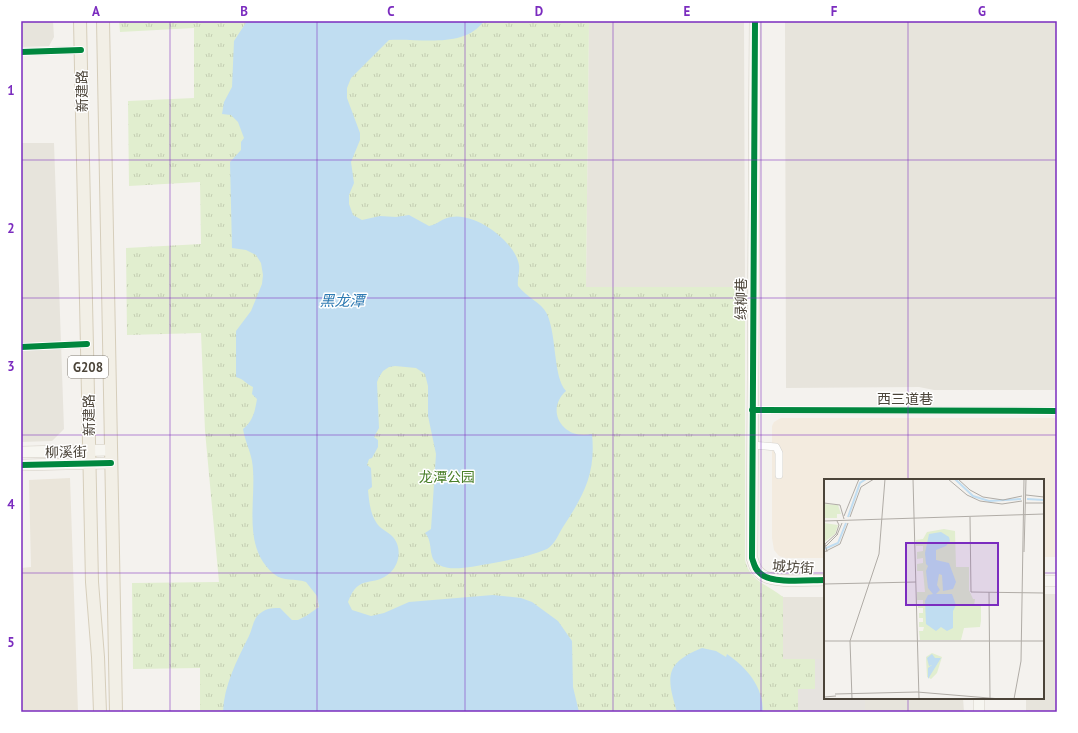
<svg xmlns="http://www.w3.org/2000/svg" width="1078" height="733" font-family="'PT Sans','Noto Sans SC',sans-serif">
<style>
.residential{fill:#e7e4dc}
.commercial{fill:#f3ebdf}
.education{fill:#eae5da}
.park{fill:url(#park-tufts)}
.parking{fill:#e6e3df}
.water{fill:#c0ddf1}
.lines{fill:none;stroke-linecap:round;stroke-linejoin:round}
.street-casing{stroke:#d2d0cb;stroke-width:8}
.secondary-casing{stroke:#d3cfc5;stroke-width:12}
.primary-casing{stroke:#d6cebb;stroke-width:14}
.street{stroke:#fdfdfc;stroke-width:7}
.secondary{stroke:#f7f6f1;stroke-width:11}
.primary{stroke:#f2efe6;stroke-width:12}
.cycleway-casing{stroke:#fff;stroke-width:8}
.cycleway{stroke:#00873e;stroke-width:6}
.grid{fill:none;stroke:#7b2cbf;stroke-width:1;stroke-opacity:0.55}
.labels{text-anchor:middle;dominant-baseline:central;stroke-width:3;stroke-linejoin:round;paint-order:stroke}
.shield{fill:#fff;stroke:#817c74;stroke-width:1}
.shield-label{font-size:13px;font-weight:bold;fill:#4b4439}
.street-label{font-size:14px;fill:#4b4439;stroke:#fff}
.park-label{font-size:14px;fill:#4a7f2a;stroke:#fff}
.water-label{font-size:15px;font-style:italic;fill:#2e7ab2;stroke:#fff}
.inset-river{fill:none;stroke:#c0ddf1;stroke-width:2}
.inset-road{fill:none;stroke:#b0aca6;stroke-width:1}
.view{fill:#7b2cbf;fill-opacity:0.15;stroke:#7b2cbf;stroke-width:2}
.inset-edge{fill:none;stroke:#4b4439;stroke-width:2}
.neatline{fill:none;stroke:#7b2cbf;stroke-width:1.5}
.grid-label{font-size:13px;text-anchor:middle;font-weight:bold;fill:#7b2cbf}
</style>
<defs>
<pattern id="park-tufts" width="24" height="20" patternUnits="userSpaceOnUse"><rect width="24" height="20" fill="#e1eecf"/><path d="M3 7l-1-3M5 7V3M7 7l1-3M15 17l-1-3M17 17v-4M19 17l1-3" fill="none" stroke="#c3cdb2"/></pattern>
</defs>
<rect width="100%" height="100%" fill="#f4f2ee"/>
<path class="residential" d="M21,21H53L54,37L49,46L21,47Z
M589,21H744L745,287H586Z
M785,21H1057V390H934L919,387L786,388Z
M21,143H54L64,429L52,441L21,442Z
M1043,594H1057V712H1026V698H1043Z
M783,597H825V698H963L964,712H798L815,659H783Z"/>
<path class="commercial" d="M781,418H1057V557H1043V480H825V558H786L779,556L774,550L772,538V426L774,422Z"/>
<path class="education" d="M70,478L78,712H21V568L31,567L29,480Z"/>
<path class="park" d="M119,21H589L586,287H745V560C750,582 769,585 783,597V659H815V689H799L798,712H200V668L133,669L132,583L219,582L205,431L201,333L127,335L126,248L201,244L200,182L129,186L128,101L194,98V28L120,32Z"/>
<path class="parking" d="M815,659H825V698H865V712H798V689H815Z"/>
<path class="water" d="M247,21H484C464,49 420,38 389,40L351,78L347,88V98L360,133V140L351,162L354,183L349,195V204L353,215L362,220L380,216L396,217L409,215L429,226C437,225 442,218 451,217C475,212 515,241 519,265C520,272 517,279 518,286C526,297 541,302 547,314C557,336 553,377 566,391C544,411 564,441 592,434C596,473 584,495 563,527C558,535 555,544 547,549C529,557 507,560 488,564C474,566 452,572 439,565C427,559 434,542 425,533L431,529L436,454L428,416V386L425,374L416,368L395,366L389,367L383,371L379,377L377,382L379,428L374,437L378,440V447L372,458L369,459L367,465L371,468L372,487L368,490C369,500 370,513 376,522C380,529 387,531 392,536C402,546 400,563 391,572C373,589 359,572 348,602L352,610L371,616L384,613L409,602L493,595L521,598L532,602L558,621L572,641L573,687L579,712H223C224,685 237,660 249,636C253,628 253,617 262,612C267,608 274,608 280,608L292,620H298L306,616L319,607L317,596L306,582C295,578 283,582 274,574C240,546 258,498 252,461C250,450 245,441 243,429C253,421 255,411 257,399L252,394L253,387C246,384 244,379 236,377V331L251,311L262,284L263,275L261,263L256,255L246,250L232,248L230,162L241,150V142L244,138L238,122L231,115L222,114L224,102L232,87L234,41Z
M702,648L716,651L726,657L727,654C747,668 763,686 763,712H677C666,676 665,663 702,648Z"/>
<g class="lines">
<defs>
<path id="street" d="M21,52L81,50
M21,347L87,344
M752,410L1057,411
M752,445L776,447L779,453V475"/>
<path id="secondary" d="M755,21L752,558C754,564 755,570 761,574C772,584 809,580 825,580
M21,452L111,450
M21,465L111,463
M1043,581H1057
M979,698V712"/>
<path id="primary" d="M80,21L92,582L98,657L100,712
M103,21L116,712"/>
</defs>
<use href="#street" class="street-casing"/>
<use href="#secondary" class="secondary-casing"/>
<use href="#primary" class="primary-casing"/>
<use href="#street" class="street"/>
<use href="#secondary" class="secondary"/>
<use href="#primary" class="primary"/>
<defs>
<path id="cycleway" d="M755,21L752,558C754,564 755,570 761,574C772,584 809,580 825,580
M21,52L81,50
M21,347L87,344
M752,410L1057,411
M21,465L111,463"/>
</defs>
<use href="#cycleway" class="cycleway-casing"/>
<use href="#cycleway" class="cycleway"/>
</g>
<path class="grid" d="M170,21V712M317,21V712M465,21V712M613,21V712M761,21V712M908,21V480M21,160H1057M21,298H1057M21,435H1057M21,573H825M1043,573H1057M908,698V712"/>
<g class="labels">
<rect class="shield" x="68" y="356" width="40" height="22" rx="3"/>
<g class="shield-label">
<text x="88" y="367">G208</text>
</g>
<g class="street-label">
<text transform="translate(82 91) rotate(-91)">新建路</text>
<text transform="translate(741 299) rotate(-89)">绿柳巷</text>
<text x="905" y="399">西三道巷</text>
<text transform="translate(89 415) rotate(-91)">新建路</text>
<text transform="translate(66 452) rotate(-1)">柳溪街</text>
<text transform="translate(793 567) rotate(4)">城坊街</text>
</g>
<g class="park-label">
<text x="447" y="477">龙潭公园</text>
</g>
<g class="water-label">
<text x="342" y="300">黑龙潭</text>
</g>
</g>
<g transform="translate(824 479)">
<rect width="220" height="220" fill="#f4f2ee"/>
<path d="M0,25L14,26L17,35H13V39H0ZM0,44L14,46L11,55L0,63ZM120,50L131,52L132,88H145V111L149,120H151L150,127H157V142L156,148L140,149L137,161H96L95,152H99L100,148H95V143H99V139H95V134H99V129H94V125H99V121H93V113H101L99,92H93V85L99,84V79L93,80V73L99,72V67H92V61L99,60L103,53ZM108,174L118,178L113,194L107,200L103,198L102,178Z" fill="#e1eecf"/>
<path d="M117,53L125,58L126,62L122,67L112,71V81L125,84L132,103L129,110L119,112L118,96L115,95L113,106L116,111L112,115H128L132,126L129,132V149L123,152L117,148L112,152L102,145L101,122L104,116L109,115L104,109L102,92L104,87L102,85L101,74L105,55ZM108,175L111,179H117L104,200V189L108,186L105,187L103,179Z" fill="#c0ddf1"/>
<path class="inset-river" d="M131,0L149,17L165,22L197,20M203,20L220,21M24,38L36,4L42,0M0,70L14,64L22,44"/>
<path class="inset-road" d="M89,0L95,220M124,0L143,16L156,22L178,25L198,22M134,0L146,11L159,18L179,21L198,17M202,16L220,18M0,24L16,26L20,40M201,24H220M20,37L35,0M26,38L37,8L50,0M146,38L147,113L220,114M0,42L220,35M13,56L18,44M2,67L14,55M0,73L16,65L24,44M3,73L1,65L12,55L15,46L13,42M200,73L202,0M0,105L92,103M165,113L166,219M0,162H220M11,215L93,213L177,220M0,218L12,217M28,220L26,162L55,75L61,0M190,220L197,182L200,0"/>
<path class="view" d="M82,64H174V126H82Z"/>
<rect width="220" height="220" class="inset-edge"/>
</g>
<rect width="1078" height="733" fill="none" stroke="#ffffff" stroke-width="44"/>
<rect x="22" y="22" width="1034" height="689" class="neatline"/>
<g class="grid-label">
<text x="96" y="16">A</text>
<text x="244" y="16">B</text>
<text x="391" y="16">C</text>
<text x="539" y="16">D</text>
<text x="687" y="16">E</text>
<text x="834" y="16">F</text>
<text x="982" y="16">G</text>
<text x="11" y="95">1</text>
<text x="11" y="233">2</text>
<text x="11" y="371">3</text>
<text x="11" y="509">4</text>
<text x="11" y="647">5</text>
</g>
</svg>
